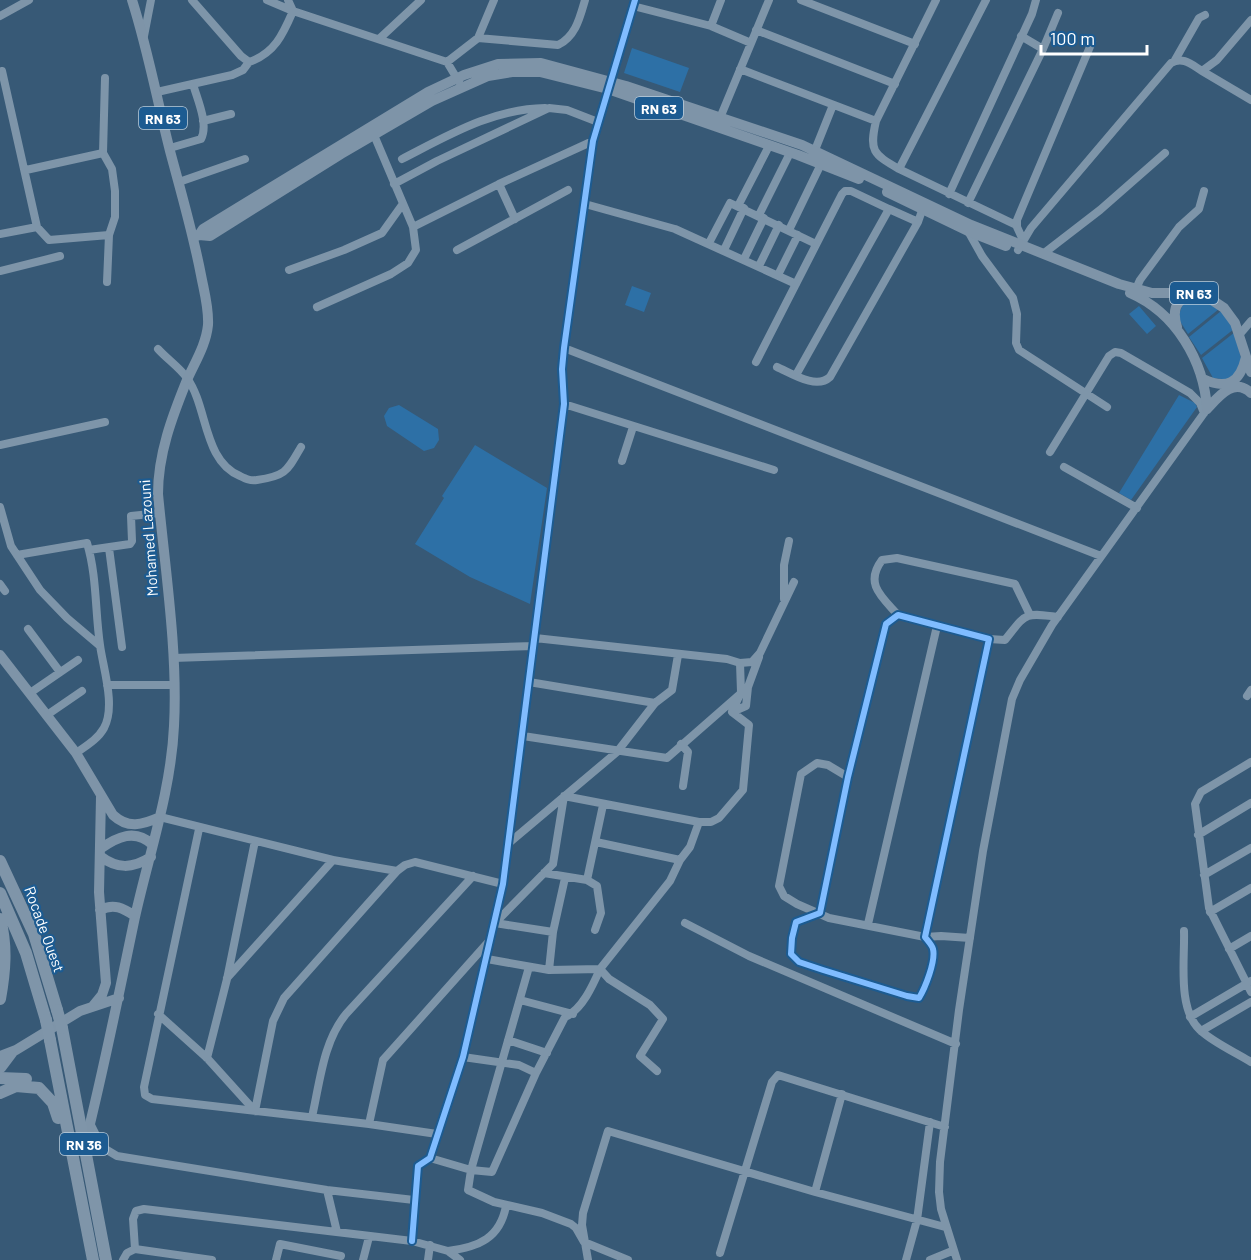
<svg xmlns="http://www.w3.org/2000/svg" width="1251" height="1260" font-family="Barlow,sans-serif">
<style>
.green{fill:#2d70a6}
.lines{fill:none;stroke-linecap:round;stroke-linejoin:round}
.minor{stroke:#7e95a9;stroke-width:8}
.major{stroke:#7e94a8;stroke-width:10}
.highway{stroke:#7f95a9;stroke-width:12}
.highway-bridge{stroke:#7f95a9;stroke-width:12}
.cycleway-casing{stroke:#1c5b91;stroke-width:10}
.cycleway{stroke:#80bcff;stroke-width:6}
.labels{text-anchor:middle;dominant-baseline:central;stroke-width:4.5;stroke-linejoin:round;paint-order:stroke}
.shield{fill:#1c5b91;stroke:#bbcede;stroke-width:1.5}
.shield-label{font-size:14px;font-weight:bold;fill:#fff}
.street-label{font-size:15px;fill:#fff;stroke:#1c5b91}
</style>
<rect width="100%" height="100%" fill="#375976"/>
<path class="green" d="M632,48L689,68L680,92L624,73Z
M632,286L651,293L644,312L625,305Z
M1194,298L1211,304L1219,309L1188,334L1178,318L1183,303Z
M1139,306L1156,326L1147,334L1129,314Z
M1221,311L1234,329L1201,355L1189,337Z
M1235,332L1242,363L1231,380L1213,378L1202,358Z
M1179,395L1195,403L1197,407L1131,500L1119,493Z
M399,405L438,429L439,440L434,448L424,451L387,426L384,416L389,408Z
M475,445L547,488L530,604L470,577L415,544L444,498L442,496Z"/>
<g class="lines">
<path class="minor" d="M192,0L241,56L249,62C275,53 283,34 293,11L267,0
M288,0L293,11L447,62L459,82
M801,0L915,44
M936,0L876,121C869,151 873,154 899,169L1016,225
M633,6L711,26L751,43
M0,16L29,0
M711,26L721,0
M756,30L895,84
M144,36L151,0
M1021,36L1043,49
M478,38L558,45C576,36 580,17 585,0
M379,39L421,0
M1175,60L1199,18L1205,15
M447,62L478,38L494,0
M740,69L876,121
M2,71L37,227L49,240L109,235
M1202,71L1251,100
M105,78L103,153L112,169L115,191V217L109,235L107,282
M157,92L232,75L243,70L249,62
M720,118L769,0
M203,121L231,114
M170,148L201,139C209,124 197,99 193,84
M815,150L833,105
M402,159C449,135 492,109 545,108
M899,169L986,0
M26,170L103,153
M179,182L245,159
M394,184L437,161L549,108L567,110L598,122
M499,184L515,219
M949,194L1032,14L1036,0
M968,203L1043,49L1058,13
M585,204L675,229L796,284
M738,206L769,146
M889,209L918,222
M759,215L790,153
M413,227L499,184L593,141
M789,230L821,164
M968,231L982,256L1013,298L1017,314L1016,343L1019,350L1107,407
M0,234L37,227
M1023,240L1017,227V220L1092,42
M709,243L730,203L816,244
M457,250L568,190
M724,250L744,208
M1018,250L1031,228L1171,63C1183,56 1192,65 1202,71L1217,60L1251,20
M1043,254L1100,210L1165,153
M744,259L764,218
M759,266L779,225
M289,270L344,250L382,233L402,205
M0,271L60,256
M778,275L798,235
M1134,293L1140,280L1179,227L1199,209L1204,191
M317,307L391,274L408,263L416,250L413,227L374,135
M1240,334L1251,321
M564,348L1101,556
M158,349C167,359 179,367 187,378C208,407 203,461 240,476C246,479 250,481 257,480C286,476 287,471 301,447
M756,362L842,194L845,191H851L889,209L796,375
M777,367C791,373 816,390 830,377L918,222L924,205
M564,404L774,470
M0,445L105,422
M1050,452L1109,356L1115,352L1121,353L1190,393L1200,403L1204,413
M622,461L633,427
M1064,467L1137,508
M0,507L11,546L40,590L67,618L100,646
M109,548L122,647
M89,550L130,544L132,541L131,516L160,513
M17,555L87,543C97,576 95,611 100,645C103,668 116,706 104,728C98,739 86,746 76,753
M0,584L5,591
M784,599V565L789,541
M898,615L989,639L925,937C927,940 932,945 933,949C936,961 925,988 919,998L907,996L823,970L799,962L791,954L792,938L796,922L820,913L848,777L886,624Z
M898,615C882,597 864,584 882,560L897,558L1015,584L1030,615
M28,629L60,672
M989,639L1005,640C1026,614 1023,612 1058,617
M173,658L534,646
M740,663L752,662L760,653L794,582
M529,682L655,703
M107,685H174
M30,693L78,660
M1247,696L1251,690
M732,712L746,706L748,687L759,657
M47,715L82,691
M523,736L667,758L739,695
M681,744L688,752L683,786
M1251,762L1201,792L1195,804L1209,908L1251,992
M848,777L828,765L817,763L801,774L779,886L784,896L797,904L829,918L925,937L941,936L970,938
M160,817L333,860L397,871L405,865L415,862L503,884
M199,829L144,1087L145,1095L152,1099L369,1124L437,1134
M1198,835L1251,803
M596,842L680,860
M509,843L617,752L655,703L672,690L678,655
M544,873L587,880L603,805
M1204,875L1251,848
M587,880L597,886L601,913L595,930
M1210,912L1251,888
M496,922L553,864L564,796L699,822
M495,923L553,932
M685,923L749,956L956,1044
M868,924L937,626
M1184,931C1185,959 1177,1009 1200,1030C1214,1043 1235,1052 1251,1062
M1229,949L1251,936
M487,959L549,970L600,969L609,979L650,1005L663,1019L640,1056L657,1071
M529,967L471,1170L468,1190L494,1202L542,1213L571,1224L576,1228L584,1242L628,1260
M549,970L553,932L565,878
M227,978L333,860
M520,1000L573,1014
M158,1014L207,1058L255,1111
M1190,1017L1251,981
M1201,1031L1251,1002
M508,1040L547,1053
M463,1057L519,1065L536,1073L565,1017C582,1010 593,985 600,969L670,881L680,860L690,847L699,822H711L719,818L743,790L749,725L732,712L741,692L740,663L727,659L535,638
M207,1058L227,979L255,841
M255,1111L273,1021L284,998L397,871
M312,1117C320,1082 323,1042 346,1014L473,876
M90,1123L102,1147L117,1156L327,1190L414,1200
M369,1124L383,1060L491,939
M430,1158L471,1170L492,1172L536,1073
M327,1190L337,1232
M815,1192L842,1094
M412,1241L418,1166L430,1158L463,1057L503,884L564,404L562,369L564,348L593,141L635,0
M135,1249L133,1219L136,1211L144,1209L412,1241L448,1251L460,1260
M448,1251C479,1247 500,1238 506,1206
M720,1253L772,1082L778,1075L945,1127
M123,1260L127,1253L135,1249L212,1260
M276,1260L280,1244L341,1256
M363,1260L369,1237
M428,1260L430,1245
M588,1260L582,1225L583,1213L608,1131L815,1192L945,1227
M906,1260L917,1220L930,1122
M930,1260L952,1251
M957,1260L941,1209L939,1192L940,1162L959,1010L983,851L1012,699L1020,680L1052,625L1207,409"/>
<path class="major" d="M887,192L968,231L1006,246
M199,235L210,236L341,154L432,101L488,76L512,72H540L608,89L798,155L859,179
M194,237L199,235L203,229L428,92L464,75L498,64L541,63L626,86L802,145L971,225L1119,284L1152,293H1197L1206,296L1224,308L1235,323L1251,372
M1130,293C1176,313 1204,361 1207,409
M1177,327C1172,311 1175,300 1191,295
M1203,379C1227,390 1240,383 1246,357
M1207,409C1219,396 1234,377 1251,393
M0,655L76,753L113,815C128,829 142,825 160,817
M100,849C117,837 135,828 153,845
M100,856C117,869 132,869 151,857
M100,910C114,903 123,908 135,916
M93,1006L102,995L106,983L99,892L101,797
M0,1056L16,1050L80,1011L119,998
M1,1068L13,1052
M85,1144C104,1069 119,993 135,917C149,854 171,791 174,726C178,652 165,568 158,494C158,454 172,417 187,380C195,362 206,345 208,325C209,308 204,291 201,275C193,233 181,192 170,151C157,100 148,50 132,0"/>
<path class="highway" d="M0,861L34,934L57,1010
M0,893L26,953L46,1020
M0,919C7,946 5,971 0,999
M62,1028L106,1260
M50,1040L93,1260
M0,1078L26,1079
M0,1093L16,1086L39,1088L53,1103L58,1118"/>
<path class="highway-bridge" d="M57,1010L62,1028
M46,1020L50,1040"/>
<defs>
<path id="cycleway" d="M898,615L989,639L925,937C927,940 932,945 933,949C936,961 925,988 919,998L907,996L823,970L799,962L791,954L792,938L796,922L820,913L848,777L886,624Z
M412,1241L418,1166L430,1158L463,1057L503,884L564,404L562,369L564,348L593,141L635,0"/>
</defs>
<use href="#cycleway" class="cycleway-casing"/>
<use href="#cycleway" class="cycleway"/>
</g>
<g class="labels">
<g class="shield">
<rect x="635" y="97" width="48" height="22" rx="4.5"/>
<rect x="139" y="107" width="48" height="22" rx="4.5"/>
<rect x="1170" y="282" width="48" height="22" rx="4.5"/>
<rect x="60" y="1133" width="48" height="22" rx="4.5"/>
</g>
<g class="shield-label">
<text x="659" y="108">RN 63</text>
<text x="163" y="118">RN 63</text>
<text x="1194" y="293">RN 63</text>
<text x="84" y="1144">RN 36</text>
</g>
<g class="street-label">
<text transform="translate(148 538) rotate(-94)">Mohamed Lazouni</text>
<text transform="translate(45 929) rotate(70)">Rocade Ouest</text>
</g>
</g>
<path d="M1041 45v9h106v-9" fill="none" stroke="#ffffff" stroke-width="3"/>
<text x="1050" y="45" font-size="18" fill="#ffffff" stroke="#1c5b91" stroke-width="4.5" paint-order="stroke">100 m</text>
</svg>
